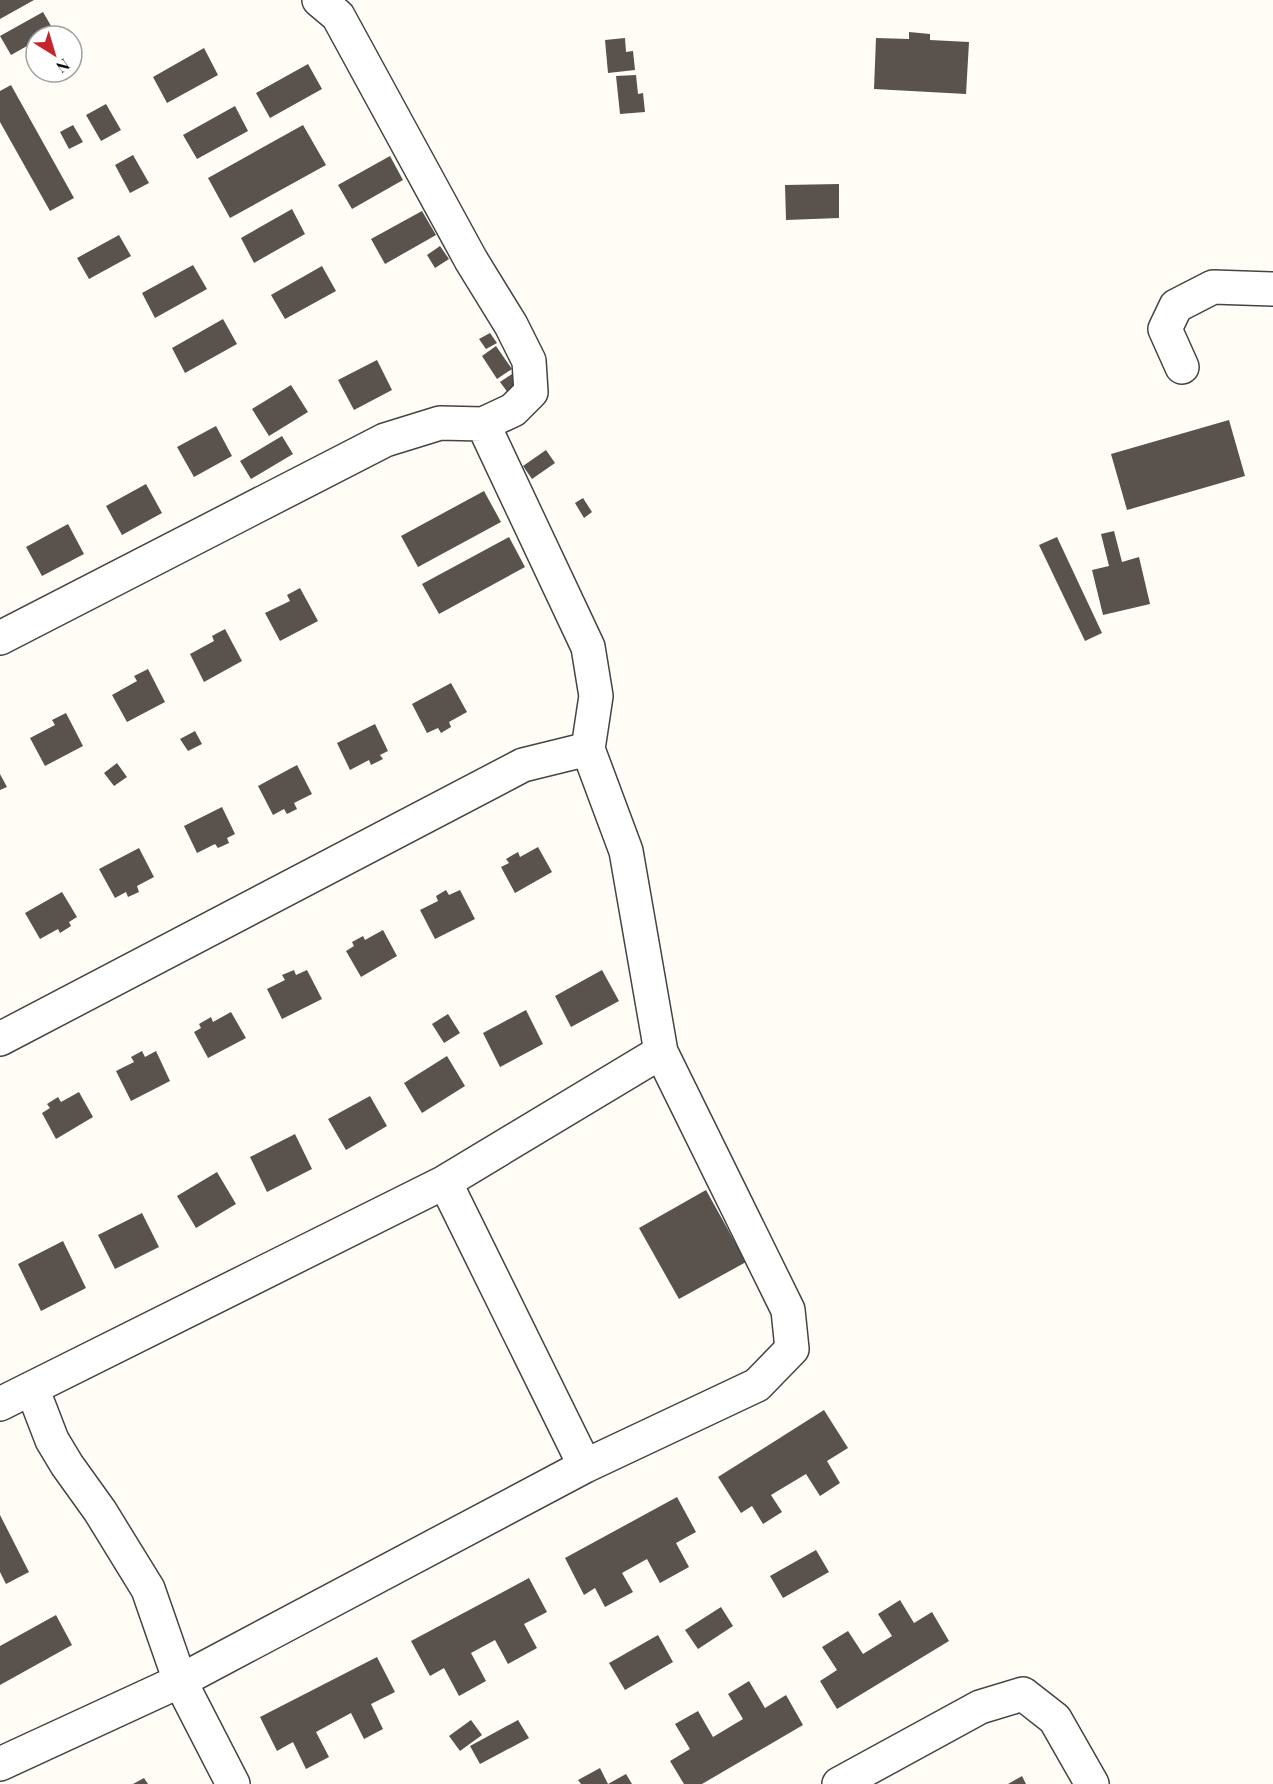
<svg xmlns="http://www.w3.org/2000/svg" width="1273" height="1784" font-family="'Playfair Display',serif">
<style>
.building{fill:#5a524d}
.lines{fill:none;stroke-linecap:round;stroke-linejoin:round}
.minor-casing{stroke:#444;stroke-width:36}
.minor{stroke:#fff;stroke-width:33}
</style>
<rect width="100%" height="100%" fill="#fffdf5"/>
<path class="building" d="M0,0H34L0,19Z
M43,12L54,31L46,36H36V41L11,55L0,36Z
M909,32L930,34V40L969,42L966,94L874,89L876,38L909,39Z
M625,38L626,52L633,51L635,70L608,73L605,40Z
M204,48L218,75L167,103L153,77Z
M308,64L322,89L270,118L256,93Z
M636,75L638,94L643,93L645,112L620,114L616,76Z
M11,85L74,198L50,211L0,122V91Z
M106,104L121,130L101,141L86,115Z
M235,106L248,131L197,159L183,135Z
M73,125L83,142L69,149L60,132Z
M303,125L326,165L230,218L208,178Z
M133,155L149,183L130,193L115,165Z
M390,156L403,180L352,209L338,185Z
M839,184V218L786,220L785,185Z
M292,209L305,234L254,263L241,238Z
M422,211L436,235L385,264L371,239Z
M119,235L131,256L89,279L77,258Z
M440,246L449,259L435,268L427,255Z
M193,265L207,289L155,318L142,293Z
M322,266L336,291L285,319L271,295Z
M223,319L237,344L185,373L172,348Z
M490,333L497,343L486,349L479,339Z
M496,346L512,369L497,379L482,356Z
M377,360L392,390L354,410L338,380Z
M515,372L514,401L500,382Z
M291,385L308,412L269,436L252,409Z
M1229,420L1245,476L1127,510L1111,454Z
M216,426L232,456L194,477L177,447Z
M282,436L293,454L251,479L240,461Z
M546,450L555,463L532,479L523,466Z
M146,484L162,513L122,535L106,506Z
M484,491L501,522L418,567L401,536Z
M583,498L592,512L584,518L575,503Z
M68,524L84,554L42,576L26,547Z
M1114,531L1122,562L1139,557L1150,604L1103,615L1092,570L1109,566L1101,534Z
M509,537L525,567L439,614L422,584Z
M1057,537L1102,633L1085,641L1039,545Z
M300,588L318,621L280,641L265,613L290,601L287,595Z
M225,629L242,661L204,682L190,654L214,641L212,636Z
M148,669L165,702L127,722L112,695L137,681L134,676Z
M451,683L467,712L449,722L451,727L441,733L438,728L427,733L412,704Z
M66,713L83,746L45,766L30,738L55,725L52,720Z
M375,724L388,751L380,755L383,759L371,765L369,760L350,770L337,743Z
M195,731L202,744L188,751L180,739Z
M117,763L127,777L114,786L104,773Z
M297,765L312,794L294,803L297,809L287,814L284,809L273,815L258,786Z
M0,774L7,787L0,790Z
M222,807L235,834L227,838L229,843L218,848L215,844L197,853L184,826Z
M538,847L552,872L515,893L501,867L509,863L506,859L518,852L520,857Z
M139,848L154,877L137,886L139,892L128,897L126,892L115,898L99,869Z
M446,890L449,895L460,890L475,919L435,939L420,910L438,901L436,896Z
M62,892L77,917L69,922L71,926L60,933L58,929L40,939L25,913Z
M383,930L397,956L361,977L346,951L354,946L352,942L363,936L365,940Z
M294,970L296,975L307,970L322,999L282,1019L267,989L285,980L282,975Z
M602,970L619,1001L571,1027L555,996Z
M526,1010L543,1044L500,1067L483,1033Z
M231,1012L246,1038L208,1058L194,1032L201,1028L199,1024L211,1017L213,1022Z
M448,1014L460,1033L444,1043L432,1024Z
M142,1051L145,1057L156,1051L170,1081L131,1101L116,1071L134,1062L131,1057Z
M447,1056L465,1086L422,1113L404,1083Z
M79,1092L93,1117L56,1139L42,1113L50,1108L47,1104L58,1097L61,1102Z
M370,1096L387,1126L346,1150L328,1119Z
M295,1134L312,1169L267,1192L250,1157Z
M217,1172L236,1204L196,1228L177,1196Z
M706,1190L746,1262L679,1299L639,1228Z
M142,1213L159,1247L115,1269L98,1235Z
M63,1241L86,1288L41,1311L18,1264Z
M824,1410L848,1448L827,1461L840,1483L820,1496L806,1474L771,1495L782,1512L763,1524L752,1506L741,1513L718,1477Z
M677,1497L696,1532L676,1543L689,1567L660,1583L647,1559L622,1573L633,1592L605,1607L595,1588L584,1595L565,1558Z
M0,1515L29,1572L6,1584L0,1572Z
M816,1550L829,1572L783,1598L770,1576Z
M529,1578L547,1612L524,1624L537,1648L508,1664L495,1640L471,1653L486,1681L459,1696L444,1668L430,1676L411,1641Z
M900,1600L914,1623L932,1612L949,1641L837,1709L820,1681L837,1670L822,1647L848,1631L863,1654L892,1636L878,1614Z
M721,1607L733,1626L698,1649L685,1630Z
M56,1615L72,1645L0,1685V1646Z
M658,1635L673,1662L625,1690L609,1663Z
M377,1657L395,1692L371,1704L383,1729L364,1739L351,1713L316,1732L329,1757L306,1769L293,1742L277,1751L260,1717Z
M749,1681L765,1708L786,1695L803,1725L702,1784H684L670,1761L690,1749L675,1724L698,1711L713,1737L743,1719L728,1694Z
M471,1720L482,1735L460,1751L449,1736Z
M518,1720L529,1738L480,1764L470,1746Z
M600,1768L608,1784L626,1774L632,1784H581L578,1780Z
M1022,1776L1026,1784H1008Z
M144,1778L148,1784H133Z"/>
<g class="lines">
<defs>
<path id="minor" d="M319,0L338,16L471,260L511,325L529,361L531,392L513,410L483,424
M1182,367L1165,329L1176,306L1213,287L1273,289
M0,638L385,440L440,423L483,424L588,647L596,696L588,749L626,851L661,1052L788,1310L792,1349L757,1385L585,1466
M0,1039L523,765L588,749
M445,1182L661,1052
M32,1388L52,1440L67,1465L100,1511L148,1589L180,1681L233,1784
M0,1404L445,1182L585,1466L180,1681L0,1764
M839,1784L980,1707L1023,1694L1055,1719L1092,1784"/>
</defs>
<use href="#minor" class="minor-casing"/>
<use href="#minor" class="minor"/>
</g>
<g transform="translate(54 54) rotate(143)"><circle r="28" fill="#ffffff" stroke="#a0a0a0" stroke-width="1.5"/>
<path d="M0-4.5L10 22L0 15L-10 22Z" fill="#c4262e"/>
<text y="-9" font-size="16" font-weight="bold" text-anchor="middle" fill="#111111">N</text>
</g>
</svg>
